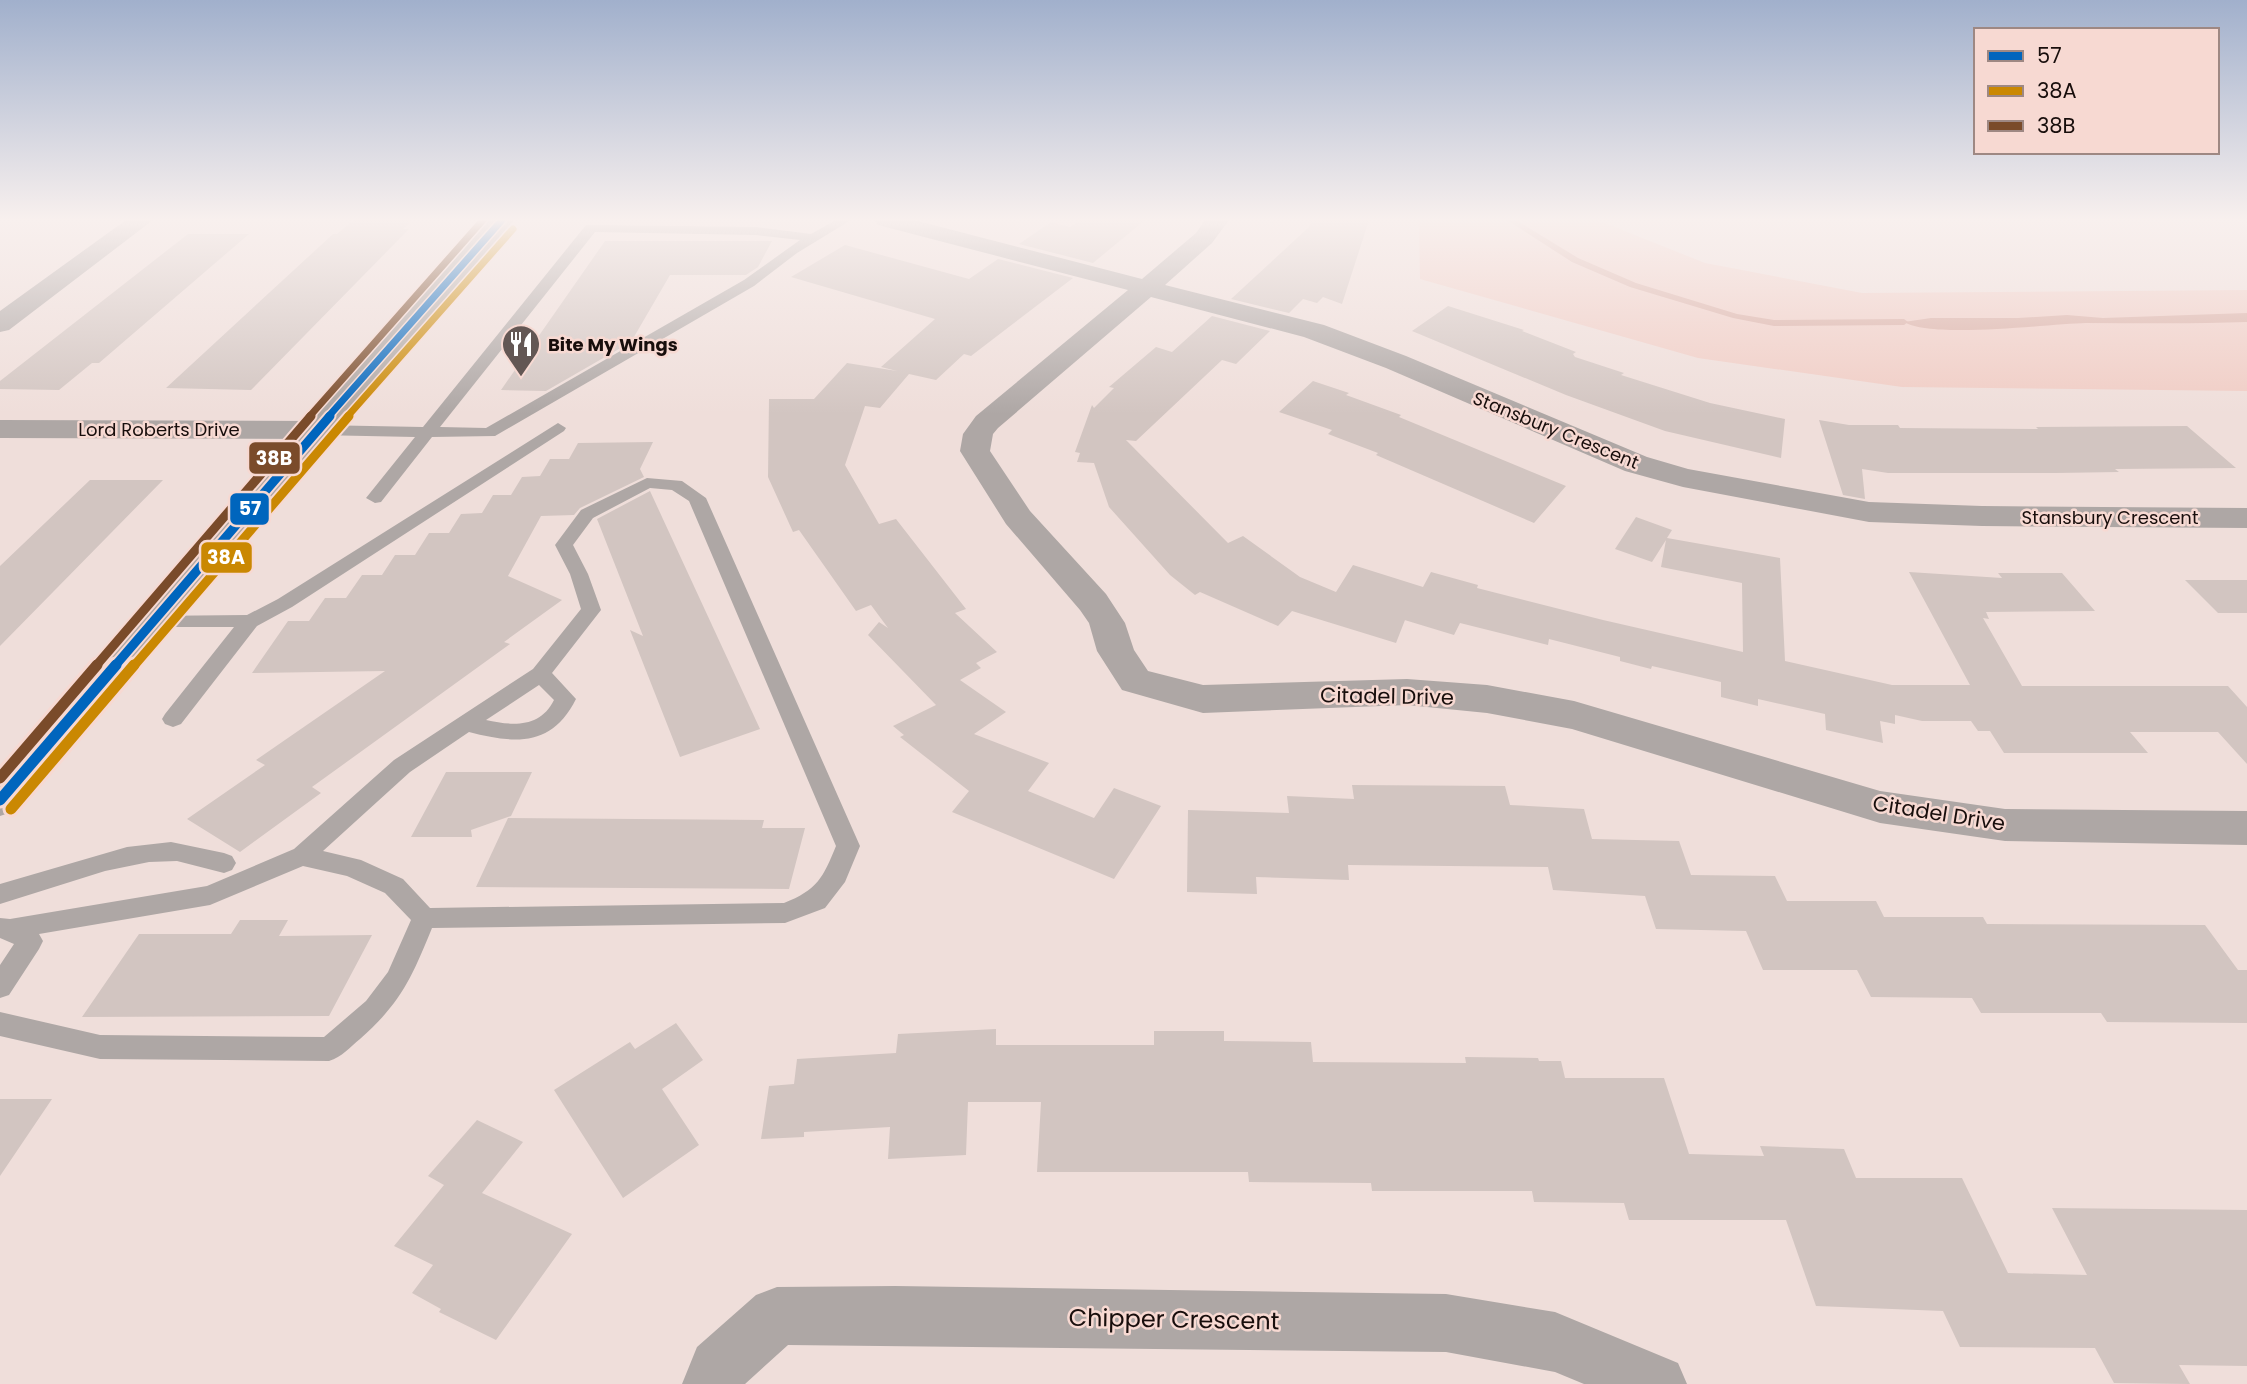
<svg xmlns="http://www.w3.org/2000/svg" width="2247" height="1384" font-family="Poppins,sans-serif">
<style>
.green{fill:#f0ccc4}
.water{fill:#d8aba1}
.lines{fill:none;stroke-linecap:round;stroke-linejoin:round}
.stream{fill:#d8aba1;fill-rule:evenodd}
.building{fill:#d2c5c1}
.service{fill:#aea7a5;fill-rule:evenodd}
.minor{fill:#aea7a5;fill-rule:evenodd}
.secondary{fill:#afa7a4;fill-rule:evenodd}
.bus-1-far2-casing{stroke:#f7d9d2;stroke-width:10}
.bus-1-far1-casing{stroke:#f7d9d2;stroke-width:13}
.bus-1-casing{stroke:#f7d9d2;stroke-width:17}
.bus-2-far2-casing{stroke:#f7d9d2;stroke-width:10}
.bus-2-far1-casing{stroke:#f7d9d2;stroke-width:13}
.bus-2-casing{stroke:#f7d9d2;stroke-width:17}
.bus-3-far2-casing{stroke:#f7d9d2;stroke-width:10}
.bus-3-far1-casing{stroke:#f7d9d2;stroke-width:13}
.bus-3-casing{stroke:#f7d9d2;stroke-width:17}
.bus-1-far2{stroke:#0065bd;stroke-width:7}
.bus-1-far1{stroke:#0065bd;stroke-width:9}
.bus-1{stroke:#0065bd;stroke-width:11}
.bus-2-far2{stroke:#ca8802;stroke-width:7}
.bus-2-far1{stroke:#ca8802;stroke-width:9}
.bus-2{stroke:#ca8802;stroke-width:11}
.bus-3-far2{stroke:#7a4b2a;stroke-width:7}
.bus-3-far1{stroke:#7a4b2a;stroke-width:9}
.bus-3{stroke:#7a4b2a;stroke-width:11}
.labels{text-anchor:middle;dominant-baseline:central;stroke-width:5;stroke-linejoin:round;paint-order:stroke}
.far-poi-label{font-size:18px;font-weight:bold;fill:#180e0c;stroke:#f7d9d2;text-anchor:start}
.far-street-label{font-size:18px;fill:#180e0c;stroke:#f7d9d2}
.street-label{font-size:21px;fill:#180e0c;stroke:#f7d9d2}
.near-street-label{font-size:24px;fill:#180e0c;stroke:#f7d9d2}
.line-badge{stroke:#f7d9d2;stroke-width:2.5}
.badge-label{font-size:19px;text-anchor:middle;font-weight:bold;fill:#fff}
</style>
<rect width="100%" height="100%" fill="#efdeda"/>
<path class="green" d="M1419,220H1597L1705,263L1862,293L2247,290V391L1902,387L1698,358L1420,279Z"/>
<path class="water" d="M2247,313V322C2193,324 2139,323 2086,323C2048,324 1932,339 1904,322L1931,318H2018L2067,315L2103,318Z"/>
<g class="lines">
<path class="stream" d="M1507,220H1516L1578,258L1636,283L1737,314L1774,320L1904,319L1908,322L1904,325L1774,326L1733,318L1630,287L1572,262Z"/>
</g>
<path class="building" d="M354,220H412L403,229H409L251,390L166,388L333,234H337Z
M1080,220H1145L1093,263L1019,244L1051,222L1070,227Z
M1312,220H1369L1342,304L1323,297L1317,303L1303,299L1289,313L1231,299L1309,227Z
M188,234H249L99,363H92L59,390L0,389V381Z
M605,241H772L758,267L746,275H670L631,342L546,391L501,390Z
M845,245L969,279L998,259L1073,278L971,356L964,354L936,380L909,374L880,408L865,406L845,465L879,524L896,519L966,609L955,613L997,652L976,663L981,668L960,680L1006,712L974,734L1049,763L1028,791L1094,818L1114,788L1161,806L1114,879L952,812L969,791L900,737L904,735L893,726L936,705L868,635L879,622L888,628L871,605L856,611L799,530L793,532L768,477L769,399H814L847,363L897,371L881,367L935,319L791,277Z
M1448,306L1524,330L1522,331L1576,352L1573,354L1575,357L1624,373L1621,375L1710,403L1785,419L1781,458L1665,431L1566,395L1412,331Z
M1212,316L1270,331L1236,364L1222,360L1136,441L1126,440L1228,543L1243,536L1300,577L1336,592L1353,565L1423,587L1431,572L1478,585L1477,588L1603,620L1743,652L1742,583L1661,567L1666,540L1652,562L1615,549L1636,517L1672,530L1667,538L1780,558L1785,661L1892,685H1970L1909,572L2002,578L1998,573H2062L2095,611L1986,612L1989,619L1983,618L2022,686H2228L2247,707V764L2218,732H2130L2148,753H2004L1990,731H1978L1971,721H1922L1895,715V724L1880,721L1883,743L1826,730L1825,714L1758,699V706L1721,697V682L1652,666L1651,669L1620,661V657L1549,639L1548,645L1460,623L1454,635L1398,618L1405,620L1396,643L1292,611L1278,626L1200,592L1195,595L1170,575L1109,507L1094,463L1077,462L1080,453L1075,452L1092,405L1094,408L1114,388L1109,387L1156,347L1172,352Z
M1313,381L1349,393L1346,395L1401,415L1399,417L1566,486L1534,523L1513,514L1376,455L1378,453L1328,434L1332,430L1279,412Z
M1819,420L1849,425H1898L1900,428L2038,429L2036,427L2187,426L2236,468L2115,469L2119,472L2056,473H1888L1862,469L1865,499L1843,495Z
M653,442L640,469L644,477L580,508L574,515L541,516L508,576L562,600L504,642L510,644L312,787L321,793L240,852L187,819L265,765L256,760L385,671L252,673L288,621H309L325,598H346L362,575H382L395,555H415L429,533H449L461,514L482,513L493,495H511L522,477L540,476L550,459H569L578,443Z
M90,480H163L0,646V566Z
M650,491L760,729L680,757L630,630L643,636L597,519Z
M2185,580H2247V613H2218Z
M446,772H532L511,816L471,830L472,837H411Z
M1352,785L1505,786L1510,805L1584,809L1592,839L1679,841L1691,875L1775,876L1787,901H1876L1884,917H1983L1987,924L2205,925L2238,970H2247V1023L2107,1022L2101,1013H1981L1972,998L1871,997L1857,970H1763L1746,931L1656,929L1645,896L1553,890L1548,867L1348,865L1349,880L1256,877L1257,894L1187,892L1188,810L1289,813L1287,796L1354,799Z
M508,818L764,820L762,828H805L789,889L476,887Z
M240,920H288L279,936L372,935L329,1016L82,1017L139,934H231Z
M676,1023L703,1060L662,1089L699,1145L623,1198L554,1090L630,1042L635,1049Z
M996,1029V1045H1154V1031H1224V1041L1311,1042L1313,1062L1466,1063L1465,1057L1538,1058L1539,1061H1561L1565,1078H1664L1689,1154L1764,1156L1760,1146L1844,1149L1856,1178H1962L2008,1273L2087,1275L2052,1208L2247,1210V1366L2179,1365L2190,1384L2114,1383L2095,1348L1960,1347L1943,1311L1816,1306L1786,1220H1629L1624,1203L1534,1202L1532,1191H1372L1371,1183L1249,1182L1248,1172H1037L1041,1102H968L966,1155L888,1159L890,1127L804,1132V1137L761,1139L769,1086L794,1084L797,1059L896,1053L898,1034Z
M0,1099H52L0,1176Z
M477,1120L523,1142L482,1193L572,1234L496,1340L439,1312L441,1309L412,1293L433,1265L394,1246L444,1185L428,1176Z"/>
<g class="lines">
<path class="service" d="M836,220H851L797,253L754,286L495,436L432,437L381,502L375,503L366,498L415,437L317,435L309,430L317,425L423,427L586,225L756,227L811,234ZM595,232L756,235L800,240L744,280L486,428L440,427Z
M558,423L566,428L564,431L292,607L257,626L181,724L173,727L165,724L162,719L165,714L234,627H155L148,626L145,621L148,616L247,615L278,599Z
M647,478L682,481L706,498L860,846L845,882L825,908L785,923L432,928C412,977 401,1003 360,1039C350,1047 342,1057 329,1061L100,1059L0,1036V1012L100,1035L324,1037L366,1001L388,972L411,920L385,893L347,876L303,866L210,905L39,934L43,941L39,949L9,995L0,998V965L14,944L0,938V918L10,919L207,886L294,849L394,760L533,669L581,609L570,574L555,545L581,510ZM650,488L672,490L689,501L836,846C823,878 817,890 784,903L430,908L403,879L361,860L323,851L410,772L469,732C515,744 552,747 576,699L552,673L601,610L588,574L573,545L593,518ZM539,685L554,700C540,728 513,726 486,720Z
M171,842L224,853L232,856L236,863L232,870L224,873L177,861L149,862L105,871L0,904V884L127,847Z"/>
<path class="minor" d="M126,220H153L9,330L0,332V311Z
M874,220H914L1142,279L1196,233L1205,220H1229L1212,243L1165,285L1324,325L1406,356L1647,457L1688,469L1869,502L1982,506L2247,508V528L1982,526L1869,522L1683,487L1625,471L1386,368L1304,337L1151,297L998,428L993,434L990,451L1030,511L1106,594L1125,623L1134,650L1148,671L1203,685L1407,679L1487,685L1574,701L1880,791L2005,809L2247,811V845L2005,841L1880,823L1572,729L1487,713L1407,705L1203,713L1122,690L1097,651L1089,623L1080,610L1006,524L960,451L963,434L976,416L1128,290L878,225Z
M0,420L317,421L328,424L332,430L328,436L317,439L0,438Z
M895,1286L1446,1294L1555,1312L1678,1363L1687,1384H1584L1555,1372L1446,1352L788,1345L745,1384H682L697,1347L756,1295L777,1287Z"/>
<path class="secondary" d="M489,220H514L328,436L15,811L0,816V772Z"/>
<defs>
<path id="bus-1-far2" d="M328,417L502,220"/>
<path id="bus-1-far1" d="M114,667L330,416"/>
<path id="bus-1" d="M0,800L116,665"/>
<path id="bus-2-far2" d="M347,417L513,229"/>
<path id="bus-2-far1" d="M133,667L349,416"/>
<path id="bus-2" d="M11,809L134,665"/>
<path id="bus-3-far2" d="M309,417L483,220"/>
<path id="bus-3-far1" d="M95,667L311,416"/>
<path id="bus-3" d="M0,778L97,665"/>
</defs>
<use href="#bus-1-far2" class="bus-1-far2-casing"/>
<use href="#bus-1-far1" class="bus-1-far1-casing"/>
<use href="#bus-1" class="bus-1-casing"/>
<use href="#bus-2-far2" class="bus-2-far2-casing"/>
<use href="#bus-2-far1" class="bus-2-far1-casing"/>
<use href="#bus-2" class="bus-2-casing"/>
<use href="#bus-3-far2" class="bus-3-far2-casing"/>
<use href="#bus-3-far1" class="bus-3-far1-casing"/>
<use href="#bus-3" class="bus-3-casing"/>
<use href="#bus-1-far2" class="bus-1-far2"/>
<use href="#bus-1-far1" class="bus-1-far1"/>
<use href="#bus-1" class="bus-1"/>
<use href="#bus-2-far2" class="bus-2-far2"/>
<use href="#bus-2-far1" class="bus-2-far1"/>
<use href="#bus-2" class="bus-2"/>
<use href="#bus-3-far2" class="bus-3-far2"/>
<use href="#bus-3-far1" class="bus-3-far1"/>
<use href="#bus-3" class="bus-3"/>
</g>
<linearGradient id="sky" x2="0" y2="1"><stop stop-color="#a1b0cc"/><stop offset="0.53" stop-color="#f8f0ee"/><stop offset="1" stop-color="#f8f0ee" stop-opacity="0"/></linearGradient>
<rect width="2247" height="414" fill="url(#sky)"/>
<defs>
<symbol id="restaurant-pin" viewBox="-11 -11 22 30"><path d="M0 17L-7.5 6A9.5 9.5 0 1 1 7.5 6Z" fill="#635754" stroke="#f7d9d2"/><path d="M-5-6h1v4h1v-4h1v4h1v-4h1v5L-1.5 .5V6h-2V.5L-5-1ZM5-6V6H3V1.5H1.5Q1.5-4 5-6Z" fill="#fff"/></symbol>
</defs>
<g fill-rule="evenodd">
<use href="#restaurant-pin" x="499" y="322" width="44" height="60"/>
</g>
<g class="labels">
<g class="far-poi-label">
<text x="548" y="344">Bite My Wings</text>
</g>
<g class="far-street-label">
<text x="159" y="429">Lord Roberts Drive</text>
<text transform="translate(1556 430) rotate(22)">Stansbury Crescent</text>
<text x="2110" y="517">Stansbury Crescent</text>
</g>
<g class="street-label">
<text transform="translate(1387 696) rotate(1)">Citadel Drive</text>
<text transform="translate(1939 813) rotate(9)">Citadel Drive</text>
</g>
<g class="near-street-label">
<text transform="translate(1174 1319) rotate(1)">Chipper Crescent</text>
</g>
</g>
<g class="line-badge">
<rect x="248" y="441" width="53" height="34" rx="7" fill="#7a4b2a"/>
<rect x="229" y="492" width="41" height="34" rx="7" fill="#0065bd"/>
<rect x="200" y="541" width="53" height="33" rx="7" fill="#ca8802"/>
</g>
<g class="badge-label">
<text x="274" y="465">38B</text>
<text x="250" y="515">57</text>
<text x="226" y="564">38A</text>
</g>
<rect x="1974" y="28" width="245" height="126" fill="#f7d9d2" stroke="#9e8883" stroke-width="2"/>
<rect x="1988" y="51" width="35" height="10" fill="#0065bd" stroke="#9e8883" stroke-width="2"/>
<text x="2037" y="63" font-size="21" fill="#180e0c">57</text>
<rect x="1988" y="86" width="35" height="10" fill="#ca8802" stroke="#9e8883" stroke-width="2"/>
<text x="2037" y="98" font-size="21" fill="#180e0c">38A</text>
<rect x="1988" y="121" width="35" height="10" fill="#7a4b2a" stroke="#9e8883" stroke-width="2"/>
<text x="2037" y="133" font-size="21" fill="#180e0c">38B</text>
</svg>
